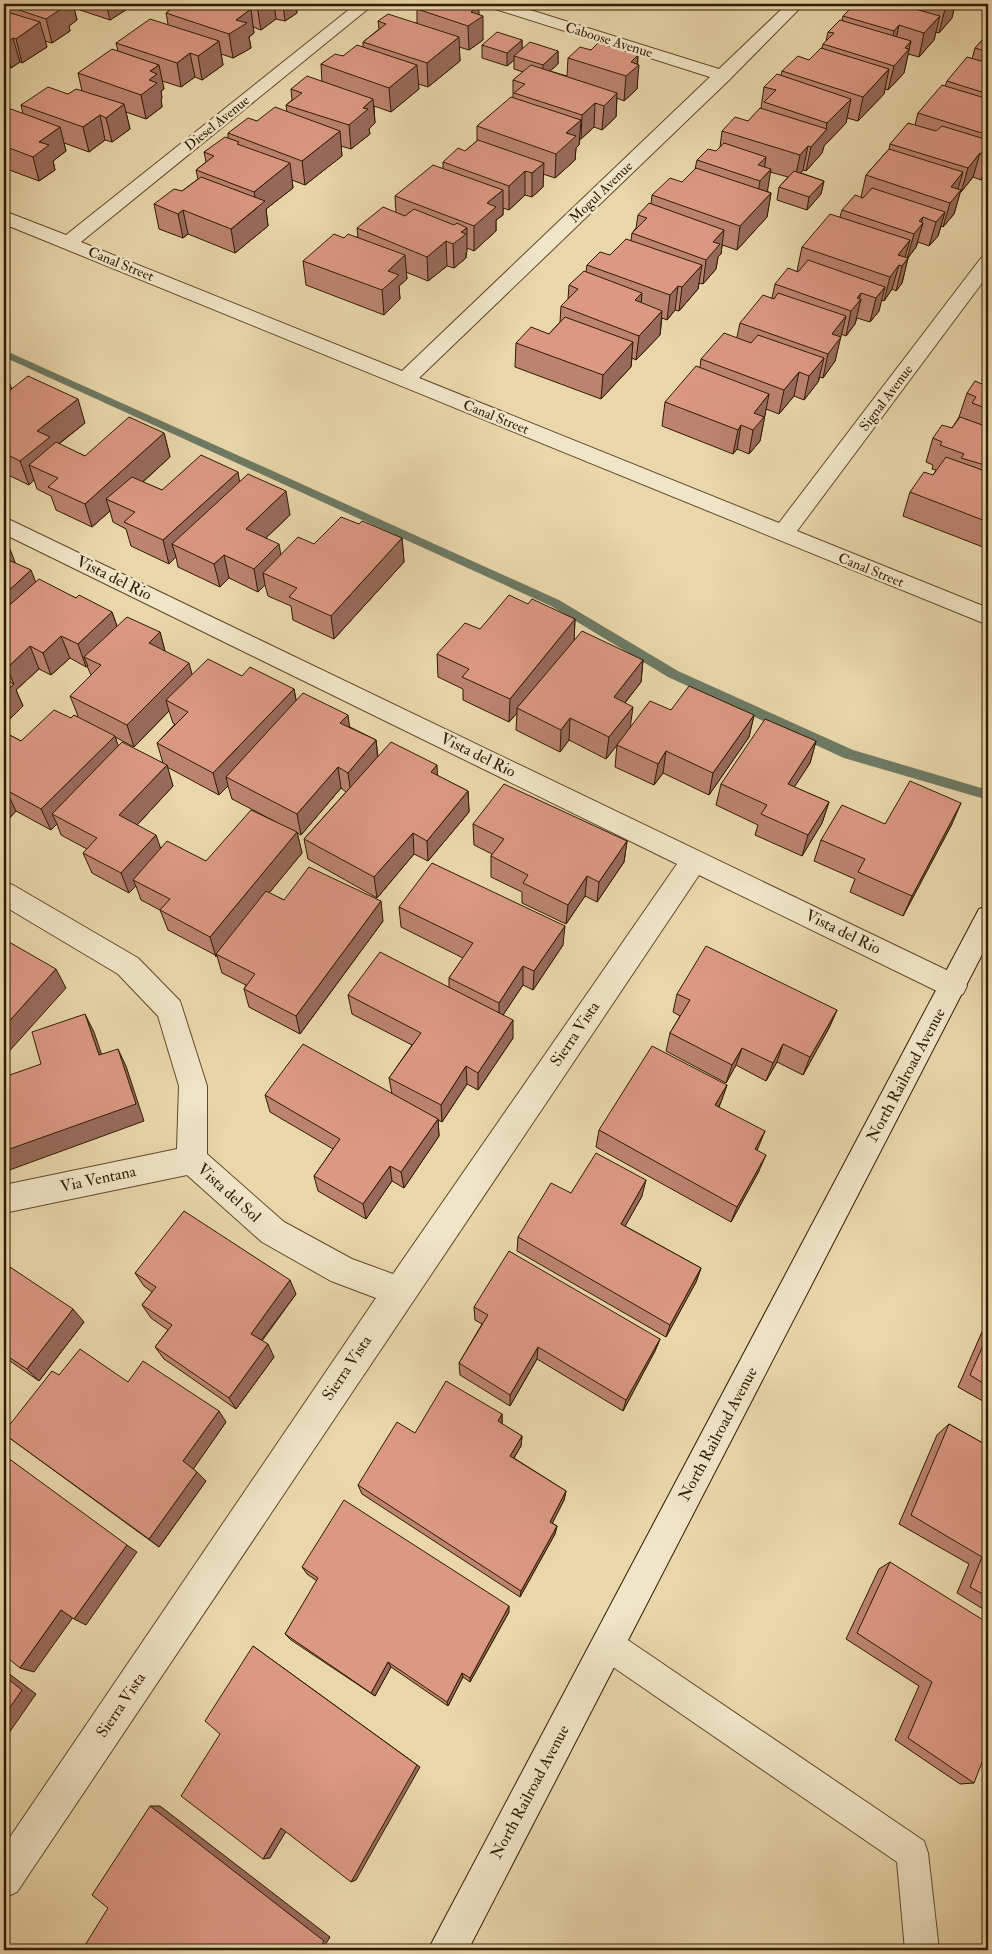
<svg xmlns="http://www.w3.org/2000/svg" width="992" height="1954" font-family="'IM FELL Double Pica',serif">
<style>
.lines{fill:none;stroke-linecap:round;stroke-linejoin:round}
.stream{fill:#6d7a64;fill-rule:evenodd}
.lane-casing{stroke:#5e4a2a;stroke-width:2}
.street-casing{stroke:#5e4a2a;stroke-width:2}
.secondary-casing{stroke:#2f1b00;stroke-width:2}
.lane{fill:#f1e5c8;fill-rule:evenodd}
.street{fill:#f1e5c8;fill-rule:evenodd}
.secondary{fill:#f1e5c8;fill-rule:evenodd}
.wall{fill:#bc8371;stroke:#2f1b00;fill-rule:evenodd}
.shaded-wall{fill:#996a5c;stroke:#2f1b00}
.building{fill:#db9883;stroke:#2f1b00}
.labels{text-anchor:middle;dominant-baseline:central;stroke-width:5;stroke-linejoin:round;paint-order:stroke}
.far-street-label{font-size:14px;fill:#2f1b00;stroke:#f1e5c8}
.street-label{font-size:16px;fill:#2f1b00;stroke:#f1e5c8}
</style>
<rect width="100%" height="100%" fill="#e9d7aa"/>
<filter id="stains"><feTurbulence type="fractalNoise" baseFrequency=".004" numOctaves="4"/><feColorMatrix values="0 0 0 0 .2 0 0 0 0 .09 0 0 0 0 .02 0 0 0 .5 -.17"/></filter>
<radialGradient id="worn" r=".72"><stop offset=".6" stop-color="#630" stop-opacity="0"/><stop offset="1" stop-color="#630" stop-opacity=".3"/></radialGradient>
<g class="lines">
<path class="stream" d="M4,350L559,600L678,671L853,750L988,790V800L844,758L668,677L551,606L4,357Z"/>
<defs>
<path id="lane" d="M608,1630L619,1634L924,1841L928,1853L939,1950H905L897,1862L597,1656L593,1645L597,1634Z"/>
<path id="street" d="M356,4H374L81,242L402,371L710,77L489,7L487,4H511L719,69L787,4H804L729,80L419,378L779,523L981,258L988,256V275L797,531L988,608V625L4,224V211L66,235Z
M4,517L963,978L967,986L963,994L953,998L943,994L699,875L17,1892L4,1898V1846L376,1298L331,1281L262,1242L187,1175L4,1213V1185L177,1149L179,1086L158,1016L118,974L4,906V882L13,885L138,958L180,1001L207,1086V1154L284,1222L352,1259L393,1274L677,864L4,534Z"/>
<path id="secondary" d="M988,906V943L468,1950H428L979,909Z"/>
</defs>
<use href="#lane" class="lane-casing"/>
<use href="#street" class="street-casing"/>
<use href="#secondary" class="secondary-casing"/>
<use href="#lane" class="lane"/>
<use href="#street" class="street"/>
<use href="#secondary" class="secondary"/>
</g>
<path class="wall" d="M4,4H135L110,20L74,8L77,20L69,26L70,31L52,43L45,41L47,47L22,63L20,62L11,68L4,65Z
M178,4H296L297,13L285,21L276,19L261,30L253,27L254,33L249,37L251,48L233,58L221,54L223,65L202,80L195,77L181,87L162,81L164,89L161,91L162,98L161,99L162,107L146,119L126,112L130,129L112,142L105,140L89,152L64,143L66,151L53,161L55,170L39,181L4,168V112L23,114L21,105L82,91L78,73L118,51L116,43L168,24L166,13Z
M865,4H967L961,10L954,8L952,18L939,33L936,32L934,40L919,57L908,54L904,73L888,90L885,89L884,94L858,121L847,118L846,123L824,146L822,153L806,171L803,170L801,173L824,181L821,194L807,210L777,200L779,187L788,177L770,172L767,191L771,193L767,217L737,250L722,245L721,254L718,257L716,269L703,284L699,283L698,289L679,311L675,310L667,320L662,318L660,335L636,360L632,358L631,367L601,399L515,367L516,343L549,334L560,322L561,306L568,299L569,285L586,272L587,265L610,255L631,240L632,233L636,228L638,215L651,204L652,195L682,182L695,169L697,160L716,151L720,147L722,131L748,121L761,108L764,87L781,75L782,71L809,60L822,48L823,44L826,41L828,32L842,20L843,16L860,9Z
M417,9L479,14L483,40L469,50L459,47L460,61L428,87L418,84L419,89L391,112L374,106L375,123L369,129L370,134L351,149L341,146L342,156L305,185L292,180L293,188L266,209L268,226L235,253L188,234L183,238L159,229L154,204L182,191L198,179L196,170L206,162L204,152L228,138V133L257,121L287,112L286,105L292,100L291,89L322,82L321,64L343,56L363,47V42L379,29L378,21L417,23Z
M988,34V171L981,180L973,177L961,192H960L954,214L943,227L941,226L938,236L929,246L918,242L916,247L908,258L902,283L896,291L892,289L884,301L881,300L879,311L870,322L857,318L855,324L846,336L841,334L835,361L823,378L820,377L818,382L804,400L794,396L779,414L766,409L760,441L749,454L737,449L733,454L662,426L665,402L700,368L701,359L737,337L740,323L772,298L775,284L797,271L802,247L840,217L842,210L861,197L866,175L889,149L890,144L915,125L918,113L945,86L947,81L972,59L975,48Z
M522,40V49L558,51V64L550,71L567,76L568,58L591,50L638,55L637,89L624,101L617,98L616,117L602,130L594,127L581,139H580L579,145L576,148L575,160L555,178L543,174V187L532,197L525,195L509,210L503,208V215L496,220V231L474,251L467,248L466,258L454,268L447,266L428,281L406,272L407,279L399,286L400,299L384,315L306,285L303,261L344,238L358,237L357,228L396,213L395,196L443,168V162L465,151L477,141V126L513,97V80L523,72L514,69V60L507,66L482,58V45Z
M988,362V549L903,516L910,492L933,475L936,470L932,469L933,465L926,462L933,438L952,428L959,417L967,393L982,384L983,382L982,381Z
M4,368L11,389L85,423L59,444L85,456L164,433L170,457L143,482L162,490L240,481L290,515L266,538L280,555L314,544L359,524L402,538L404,562L334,639L293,620L291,606L268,596L265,585L258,592L229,578L220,587L178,567L176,557L169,564L131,546L126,529L113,522L110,511L92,527L56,510L51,496L37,489L34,480L29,485L4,473Z
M4,547L15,563L35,582L112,612L117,626L160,632L165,651L192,675L242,676L294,689L296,700L376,740L378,757L438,776L468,791L469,812L428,861L414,854L377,898L308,859L304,839L346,792L341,788L301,835L297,833L302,853L269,893L284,900L383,921L300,1034L249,1007L244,989L246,985L222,973L217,956L168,930L160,910L141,900L136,886L129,893L92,873L83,853L87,849L61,835L57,824L51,830L16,811L4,824V732L21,741L71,718L78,716L70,696L91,675L87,666L86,667L70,658L51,675L39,669L16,690L23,706L4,725ZM169,711L173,723L175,724L157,743L163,763L118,746L115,737L134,747ZM167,767L219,795L228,786L232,799L276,822L206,861L161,848L137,825L173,786Z
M528,604L575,619L574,641L643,660L641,682L625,703L630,728L671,710L754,715L749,737L709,795L663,773L654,785L615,767L617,745L606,759L569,740L560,752L516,730L517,713L509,722L463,700V689L438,677L437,654L480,629Z
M816,741L810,763L794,787L829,802L822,823L802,856L755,835L758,825L716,805L721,784Z
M473,824L627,841L624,862L597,902L585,896L566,924L522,903V892L491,877V856L492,854L474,845Z
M885,824H952L903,916L850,892L855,879L814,861L821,840Z
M399,907L563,945L533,990L523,985L503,1015L513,1038L478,1090L467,1084L442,1122L438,1120L439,1136L404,1188L392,1181L366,1219L318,1191L314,1176L333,1149L270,1112L265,1095L392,1094L389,1078L412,1045L352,1014L348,995L449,988V978L463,958L401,927Z
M677,994L837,1010L829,1028L803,1075L777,1062L766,1081L736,1065L726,1083L666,1051L670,1033L680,1016L673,1012Z
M727,1085L721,1102L719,1107L758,1148L757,1150L759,1171L731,1222L596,1147L599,1130Z
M571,1193L642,1196L625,1226L701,1268L696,1282L666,1337L517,1251L518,1237Z
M4,1263L84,1322L39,1381L4,1357Z
M135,1273L296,1294L262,1341L274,1357L236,1409L164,1359L155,1347L168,1330L151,1318L142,1305L152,1292L144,1286Z
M474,1307L660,1339L655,1351L623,1411L537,1359L510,1406L460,1375L459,1363L482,1324L475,1320Z
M988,1318V1404L958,1387Z
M59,1375L128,1382L226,1422L193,1469L197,1472L206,1481L159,1547L4,1434Z
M502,1414V1424L522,1436L521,1446L514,1458L566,1491L564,1500L552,1523L557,1526L555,1534L520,1597L362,1494L358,1485L415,1433Z
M949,1424L988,1446V1612L957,1593L969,1564L899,1524L937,1435Z
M890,1562L974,1783L960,1784L895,1740L919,1686L846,1639L879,1569Z
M302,1567L509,1612L470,1682L463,1677L448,1706L391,1667L375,1696L291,1640L285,1634L317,1581L307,1574Z"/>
<path class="shaded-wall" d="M61,4H73L77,20L69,26L70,31L52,43L46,19L58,5Z
M106,4H135L110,20Z
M260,4H274L276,19L261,30L257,6Z
M283,4H296L297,13L285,21Z
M949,4H955L952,18L939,33L945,9Z
M963,4H967L961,10Z
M479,5V18L483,16V40L469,50L468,26L471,12Z
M251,9L254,33L249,37L251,48L233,58L229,34L236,20Z
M940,16L934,40L919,57L924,33Z
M40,22L47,47L22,63L16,39Z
M899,25L894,49L889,55L894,31Z
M459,37L460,61L428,87L427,63Z
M13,38L20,62L11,68L5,44Z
M522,40V53L514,56V60L507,66V53Z
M219,41L223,65L202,80L198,56Z
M911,41L904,73L888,90L894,66L905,48Z
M558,51V64L542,78L543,65Z
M190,53L195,77L181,87L177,63Z
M638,55L637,66L639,65L637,89L624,101L626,76L631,62Z
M159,65L164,89L161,91L162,98L161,99L162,107L146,119L141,95L149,80L150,71Z
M417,65L419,89L391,112L389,88Z
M889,69L884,94L858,121L863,97Z
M617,93L616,117L602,130L604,106Z
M373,99L375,123L369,129L370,134L351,149L349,125L363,108Z
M851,99L846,123L824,146L822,153L806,171L811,147L826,130L827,123Z
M595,103L594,127L581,139L582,115Z
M124,104L130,129L112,142L106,118Z
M100,115L105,140L89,152L83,127Z
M581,120L579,145L576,148L575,160L555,178L556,154L566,133Z
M60,127L66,151L53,161L55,170L39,181L33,157L39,142Z
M340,131L342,156L305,185L302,161Z
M808,146L803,170L795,179L800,155Z
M980,153L973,177L961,192L968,168Z
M988,156V171L981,180Z
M766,157L763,178L771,169L767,194L756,205L760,181L758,165Z
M290,163L293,188L266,209L268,226L235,253L231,229L257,208L254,192Z
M544,163L543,187L532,197V173Z
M525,171V195L509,210V186Z
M963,172L956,196L961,190L954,214L943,227L950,203L951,187Z
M824,181L821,194L807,210L809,197Z
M503,190V215L496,220V231L474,251V226L487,203Z
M771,193L767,217L737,250L740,226Z
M183,210L188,234L183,238L178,214Z
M945,212L938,236L929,246L936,222Z
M923,217L920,227L923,223L916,247L907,259L914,234L919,221Z
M467,228V252L466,253V258L454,268L453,244L461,232Z
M724,230L721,254L718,257L716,269L703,284L706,260L713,242Z
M910,240L903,264L899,265L892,289L884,301L890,277L898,255Z
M446,241L447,266L428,281L427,257Z
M405,255L407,279L399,286L400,299L384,315L382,290L388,271Z
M908,258L902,283L896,291L902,266Z
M702,265L698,289L679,311L682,287Z
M678,286L675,310L667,320L670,295Z
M885,287L879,311L870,322L876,298Z
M642,293L640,317L635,300Z
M861,293L858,303L861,299L855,324L846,336L851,311L857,298Z
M662,311L660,335L636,360L639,336Z
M846,316L835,361L823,378L832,334Z
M633,342L631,367L601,399L603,375Z
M824,358L818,382L804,400L809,376Z
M4,369H5L13,393L4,400Z
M799,372L794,396L779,414L784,390Z
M769,394L760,441L749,454L753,430L754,413Z
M78,399L85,423L53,448L29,465L34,480L29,485L20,461L37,431Z
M741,425L737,449L733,454L738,430Z
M164,433L170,457L118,504L106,499L110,511L92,527L85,504Z
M238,472L242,496L172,544L176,557L169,564L163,540Z
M286,491L290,515L251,552L246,529Z
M402,538L404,562L334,639L331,616Z
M279,544L283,567L263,573L265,585L258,592L254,569Z
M10,549L19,573L4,562V555Z
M224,555L229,578L220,587L214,564Z
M31,570L40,593L4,627V595Z
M112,612L120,635L84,657L88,666L86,667L78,644Z
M575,619L574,642L517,708V713L509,722L510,699Z
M160,632L166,655L149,643Z
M61,636L70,658L51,675L43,653Z
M30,646L39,669L16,690L23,706L4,725V693L14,684L7,668Z
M643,660L641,682L611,720L614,697Z
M189,663L195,685L166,700L169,711L134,747L127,725Z
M294,689L298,711L226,777L228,786L219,795L213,773Z
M633,707L630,729L606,759L609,737Z
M348,715L351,737L340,723Z
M754,715L749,737L709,795L713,773Z
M570,718L569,740L560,752L561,730Z
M115,736L122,757L52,814L57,824L51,830L41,809Z
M376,740L378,762L351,794L348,773Z
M816,741L810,763L782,806L788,784Z
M666,751L663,773L654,785L658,764Z
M167,765L173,786L127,836L119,815Z
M437,765L438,787L431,772Z
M338,767L341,788L301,835L297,814Z
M6,790L16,811L4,824V792Z
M468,791L469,812L428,861L427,841Z
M829,802L822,823L802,856L808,835Z
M961,803L952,824L903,916L912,896Z
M297,832L302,853L218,955L216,954V957L210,937Z
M413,833L414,854L377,898L374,877Z
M156,835L163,855L133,880L136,886L129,893L121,873Z
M627,841L624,862L597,902L599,882Z
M587,876L585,896L566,924L568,905Z
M381,901L383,921L300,1034L296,1016Z
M565,926L563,945L533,990L534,971Z
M523,966V985L499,1021V1003Z
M56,969L66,988L4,1057V1027Z
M837,1010L829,1028L803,1075L810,1057Z
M85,1014L94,1032L108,1073L99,1055Z
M513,1020V1038L478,1090V1073Z
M783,1044L777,1062L766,1081L773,1063Z
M742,1048L736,1065L726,1083L732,1065Z
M118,1049L126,1066L144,1121L4,1172V1151Z
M466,1066L467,1084L442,1122L441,1105Z
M727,1085L721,1102L710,1121L715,1105Z
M438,1119L439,1136L404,1188L401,1172Z
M765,1131L758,1148L749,1165L755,1149Z
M766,1155L759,1171L731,1222L737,1207Z
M390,1166L392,1181L366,1219L363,1204Z
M646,1180L642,1196L618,1239L621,1224Z
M701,1268L696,1282L666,1337L670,1325Z
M290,1280L296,1294L257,1346L251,1334Z
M73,1309L84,1322L39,1381L27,1369Z
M660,1339L655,1351L623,1411L626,1400Z
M268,1344L274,1357L236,1409L229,1398Z
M538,1347L537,1359L510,1406V1395Z
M219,1411L226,1422L192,1471L183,1461Z
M502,1414V1425L498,1421Z
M522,1436L521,1446L509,1466L510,1456Z
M197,1472L206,1481L159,1547L149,1539Z
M566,1491L564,1500L549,1530L550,1522Z
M557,1526L555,1534L520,1597L521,1591Z
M127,1545L137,1552L86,1625L74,1619Z
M509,1606V1612L470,1682V1678Z
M61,1610L74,1616L34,1672L20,1668Z
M253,1646L420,1767L356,1880L351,1882Z
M388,1662L391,1667L375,1696L371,1693Z
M4,1670L36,1694L4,1740Z
M462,1673L463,1677L448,1706L447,1702Z
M150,1806H160L330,1937L322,1950H319Z
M281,1828H288L270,1858L263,1859Z"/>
<path class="building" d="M4,4H61L58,5L64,7L46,19L4,5Z
M178,4H235L251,9L236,20L247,23L229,34L166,13Z
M251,4H260L257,6Z
M424,4H474L479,5L471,12L483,16L468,26L417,9Z
M865,4H897L940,16L924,33L899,25L894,31L843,16L852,7L860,9Z
M925,4H949L945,9Z
M4,11L40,22L16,39L13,38L5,44H4Z
M388,14L459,37L427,63L363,42L386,24L378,21Z
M150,19L219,41L198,56L190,53L177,63L116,43Z
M840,20L911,41L905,48L909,49L894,66L823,44L834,33L828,32Z
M497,32L522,40L507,53L482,45Z
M988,34V52L975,48Z
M530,42L558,51L543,65L514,56Z
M598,43L638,55L631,62L639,65L626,76L568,58L580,47L591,50Z
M357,45L417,65L389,88L321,64L335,54L343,56Z
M821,48L889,69L863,97L782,71L798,56L809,60Z
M112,49L159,65L150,71L157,74L149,80L157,83L141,95L78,73Z
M967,57L988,63V94L947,81Z
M531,65L617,93L604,106L595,103L582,115L514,93L525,84L513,80Z
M777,74L851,99L827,123L764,102L776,90L764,87Z
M307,76L373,99L363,108L368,109L349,125L286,105L302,93L291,89Z
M942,85L988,99V135L918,113Z
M48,87L68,94L76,89L124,104L106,118L100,115L83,127L21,105Z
M511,97L581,120L566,133L576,136L556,154L477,126Z
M275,107L340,131L302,161L228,133L248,118L257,121Z
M760,108L827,129L811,147L808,146L800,155L722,131L735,117L748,121Z
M11,109L60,127L39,142L49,145L33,157L4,146V112L5,113Z
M908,123L936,131L942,126L988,140V155L980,153L968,168L890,144Z
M225,137L239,142L237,144L290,163L254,192L196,170L214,156L204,152Z
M478,140L544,163L532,173L525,171L509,186L443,162L458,148L465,151Z
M724,143L766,157L758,165L771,169L760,181L697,160L708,149L716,151Z
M889,149L963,172L951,187L961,190L950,203L866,175Z
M433,165L503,190L487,203L496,207L474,226L395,196Z
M696,168L771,193L740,226L652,195L670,178L682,182Z
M794,171L824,181L809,197L779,187Z
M201,177L265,201L231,229L183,210L178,214L154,204L174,189L182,191Z
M872,188L945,212L936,222L923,217L919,221L923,223L914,234L842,210L855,195L863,198Z
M649,203L724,230L713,242L720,244L706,260L632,233L647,218L638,215Z
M383,207L405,216L414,209L454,225L457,223L467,228L461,232L466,234L453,244L446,241L427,257L357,228Z
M830,214L910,240L898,255L908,258L902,266L899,265L890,277L802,247Z
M334,234L344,238L348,234L405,255L388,271L399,275L382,290L303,261Z
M626,239L702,265L682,287L678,286L670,295L587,265L600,252L610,255Z
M808,260L885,287L876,298L861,293L857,298L861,299L851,311L775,284L788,268L798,272Z
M584,271L642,293L635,300L662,311L639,336L561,306L578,289L569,285Z
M778,293L846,316L832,334L841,337L828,354L740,323L763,295L774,299Z
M565,317L633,342L603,375L516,343L531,327L549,334Z
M724,333L751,343L758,335L824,358L809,376L799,372L784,390L701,359Z
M696,366L769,394L754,413L764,417L753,430L741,425L738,430L665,402Z
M988,374V409L972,403L976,397L967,393L975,381L982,384Z
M28,376L78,399L37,431L50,437L20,461L4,453V395Z
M129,417L164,433L85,504L48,487L58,478L29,465L56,442L85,456Z
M960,417L988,427V466L961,458L964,454L940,445L942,442L933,438L942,425L952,428Z
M201,455L238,472L163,540L124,522L135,512L106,499L132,477L162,490Z
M946,457L988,472V522L910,492L924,472L933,475Z
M248,474L286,491L246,529L279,544L254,569L224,555L214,564L172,544Z
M341,517L359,524L362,521L402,538L331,616L289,597L297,588L263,573L298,537L314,544Z
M4,547L10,549L4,555Z
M4,558L31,570L4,595Z
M39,579L76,598L79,595L112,612L78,644L61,636L43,653L30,646L7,668L4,666V610Z
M509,595L528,604L532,599L575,619L510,699L462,677L469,669L437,654L465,623L480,629Z
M127,617L160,632L149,643L189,663L127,725L70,696L101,665L84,657Z
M582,631L643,660L614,697L633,707L609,737L570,718L561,730L517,708Z
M208,659L242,676L250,667L294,689L213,773L157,743L188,712L166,700Z
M4,679L14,684L4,693Z
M689,686L754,715L713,773L666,751L658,764L617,745L650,701L671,710Z
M303,693L348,715L340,723L376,740L348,773L338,767L297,814L226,777Z
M54,710L71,718L74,715L115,736L41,809L6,790L4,792V732L21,741Z
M765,719L816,741L788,784L829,802L808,835L761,814L767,805L721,784Z
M122,742L167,765L119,815L156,835L121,873L83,853L97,838L52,814Z
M391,742L437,765L431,772L468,791L427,841L413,833L374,877L304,839Z
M910,781L961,803L912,896L858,872L865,859L821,840L842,805L885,824Z
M504,784L627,841L599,882L587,876L568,905L523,883L528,875L491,856L504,839L473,824Z
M251,810L297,832L210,937L160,910L170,899L133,880L167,841L206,861Z
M432,863L565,926L534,971L523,966L499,1003L449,978L473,943L399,907Z
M309,867L381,901L296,1016L244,989L255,974L216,954L266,891L284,900Z
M9,942L56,969L4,1027V947Z
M706,946L837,1010L810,1057L783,1044L773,1063L742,1048L732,1065L670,1033L690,1000L677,994Z
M380,952L513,1020L478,1073L466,1066L441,1105L389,1078L421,1033L348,995Z
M85,1014L99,1055L118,1049L136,1104L4,1151V1077L41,1064L32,1032Z
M303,1044L438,1119L401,1172L390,1166L363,1204L314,1176L340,1139L265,1095Z
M652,1046L727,1085L715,1105L765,1131L755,1149L766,1155L737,1207L599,1130Z
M596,1153L646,1180L621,1224L701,1268L670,1325L518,1237L551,1183L571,1193Z
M184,1211L290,1280L251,1334L268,1344L229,1398L155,1347L172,1325L142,1305L156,1287L135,1273Z
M509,1251L660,1339L626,1400L538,1347L510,1395L459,1363L488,1315L474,1307Z
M4,1263L73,1309L27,1369L4,1354Z
M988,1334V1386L970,1375Z
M80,1349L128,1382L143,1361L219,1411L183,1461L197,1472L149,1539L4,1434V1432L52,1371L59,1375Z
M446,1381L502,1414L498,1421L522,1436L510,1456L566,1491L550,1522L557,1526L521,1591L358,1485L397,1422L415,1433Z
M949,1424L988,1446V1597L970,1587L982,1557L911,1515Z
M4,1455L127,1545L74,1619L61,1610L20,1668L4,1655V1572L8,1567L4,1563Z
M344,1500L509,1606L470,1678L462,1673L447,1702L388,1662L371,1693L285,1634L318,1578L302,1567Z
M890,1562L988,1623V1747L974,1783L908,1738L932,1682L857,1633Z
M253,1646L417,1765L351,1882L281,1828L263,1859L181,1796L220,1734L205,1721Z
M4,1676L22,1690L4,1716Z
M150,1806L324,1941L319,1950H82L108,1908L92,1895Z"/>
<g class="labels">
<g class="far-street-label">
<text transform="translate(609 40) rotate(17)">Caboose Avenue</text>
<text transform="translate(217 123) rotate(-39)">Diesel Avenue</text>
<text transform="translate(601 192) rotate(-44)">Mogul Avenue</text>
<text transform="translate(121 264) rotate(22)">Canal Street</text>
<text transform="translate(886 398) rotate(-53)">Signal Avenue</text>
<text transform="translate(496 417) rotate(22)">Canal Street</text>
<text transform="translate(871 570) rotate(22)">Canal Street</text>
</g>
<g class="street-label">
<text transform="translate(114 578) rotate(26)">Vista del Rio</text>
<text transform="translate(478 755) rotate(26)">Vista del Rio</text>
<text transform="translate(843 932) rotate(26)">Vista del Rio</text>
<text transform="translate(575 1034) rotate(-56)">Sierra Vista</text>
<text transform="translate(906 1075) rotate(-62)">North Railroad Avenue</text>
<text transform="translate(98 1179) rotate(-12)">Via Ventana</text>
<text transform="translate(229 1193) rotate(42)">Vista del Sol</text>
<text transform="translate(347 1368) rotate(-56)">Sierra Vista</text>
<text transform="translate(718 1434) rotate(-62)">North Railroad Avenue</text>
<text transform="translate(121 1705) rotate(-56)">Sierra Vista</text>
<text transform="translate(530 1792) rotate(-62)">North Railroad Avenue</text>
</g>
</g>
<rect width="992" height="1954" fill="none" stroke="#e9d7aa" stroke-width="20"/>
<rect x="5" y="5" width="982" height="1944" fill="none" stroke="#2f1b00" stroke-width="2.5"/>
<rect x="10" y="10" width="972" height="1934" fill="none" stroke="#2f1b00"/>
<rect width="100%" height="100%" filter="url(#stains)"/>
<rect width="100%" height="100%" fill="url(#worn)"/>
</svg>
